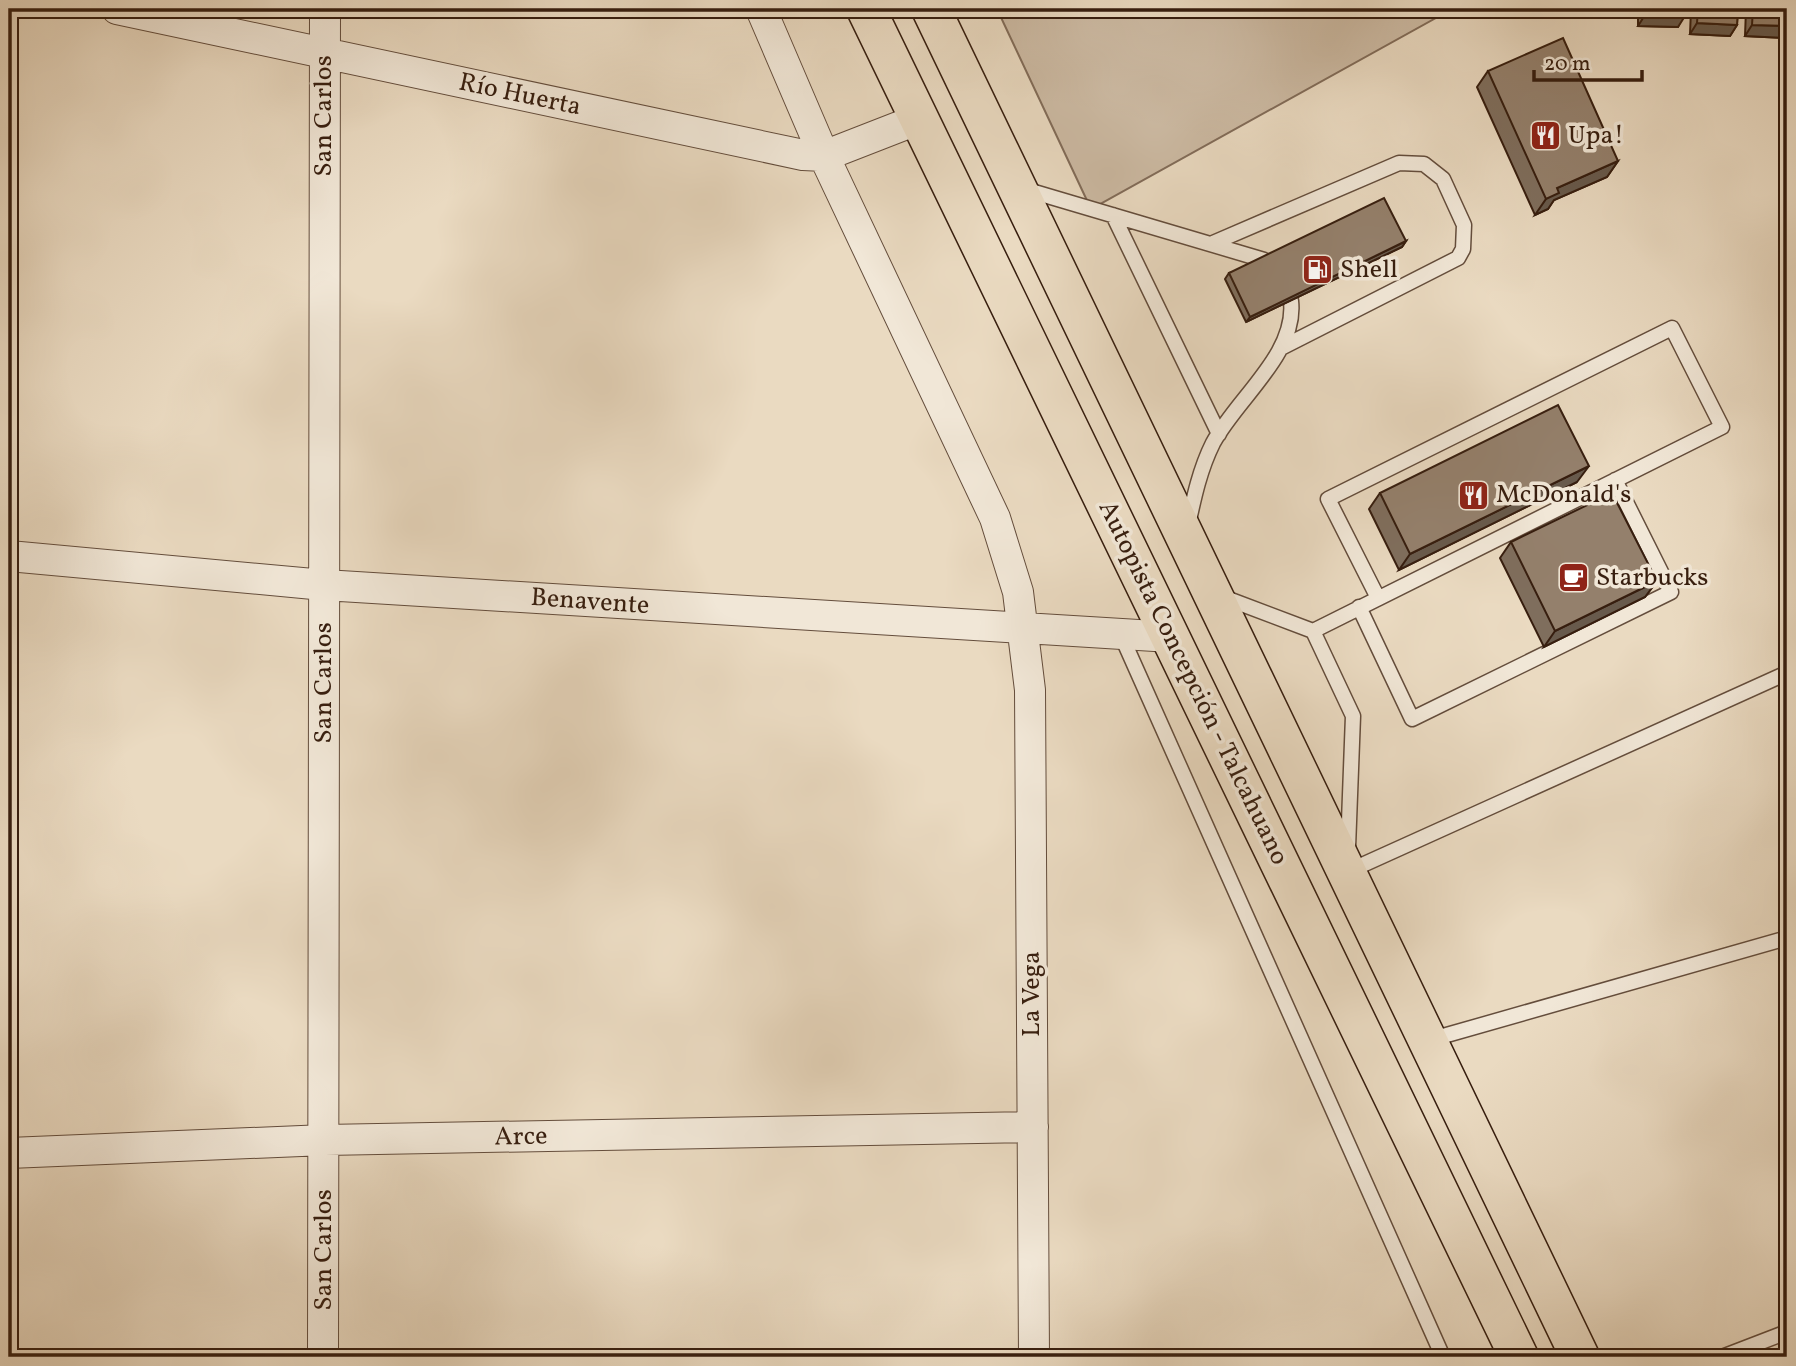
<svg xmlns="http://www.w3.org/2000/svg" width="1796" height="1366" font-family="Vollkorn,serif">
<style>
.green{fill:#ccbaa3;stroke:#826c59;stroke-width:2}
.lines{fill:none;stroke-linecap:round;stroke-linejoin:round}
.lane-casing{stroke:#644d3c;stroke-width:17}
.street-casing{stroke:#644d3c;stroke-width:32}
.primary-casing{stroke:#371e0f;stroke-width:41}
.lane{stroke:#f1e7d7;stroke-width:14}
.street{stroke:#f1e7d7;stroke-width:30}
.primary{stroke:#eadac1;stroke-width:38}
.wall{fill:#7f6e5d;stroke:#371e0f;stroke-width:2}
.shaded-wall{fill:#685a4c;stroke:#371e0f;stroke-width:2}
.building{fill:#94806c;stroke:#371e0f;stroke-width:2}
.labels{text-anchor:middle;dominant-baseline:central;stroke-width:7;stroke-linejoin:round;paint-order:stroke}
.street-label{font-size:26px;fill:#371e0f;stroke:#f1e7d7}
.poi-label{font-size:26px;fill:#371e0f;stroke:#f1e7d7;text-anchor:start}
</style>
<rect width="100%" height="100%" fill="#eadac1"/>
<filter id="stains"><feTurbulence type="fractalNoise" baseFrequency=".00286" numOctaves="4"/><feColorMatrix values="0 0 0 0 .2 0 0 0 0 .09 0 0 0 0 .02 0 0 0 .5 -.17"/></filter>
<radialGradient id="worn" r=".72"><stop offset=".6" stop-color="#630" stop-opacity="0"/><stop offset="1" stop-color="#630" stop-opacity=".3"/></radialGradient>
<path class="green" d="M997,9H1452L1091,209Z"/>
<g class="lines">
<defs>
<path id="lane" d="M1024,189L1264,260
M1113,215L1219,434
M1213,243L1399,163L1424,164L1443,179L1464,225L1463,249L1458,258L1281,348
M1188,525C1194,497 1200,469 1213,443C1237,398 1297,354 1291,301
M1223,597L1313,631L1353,716L1348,848
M1359,607L1412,719L1671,592L1615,480
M1313,631C1449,563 1585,495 1722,427L1672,328L1328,499L1378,598
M1121,635L1443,1357
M1349,871L1787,673
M1429,1040L1787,938
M1722,1357L1787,1332"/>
<path id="street" d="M117,9L803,155L824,156L919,119
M761,9L824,156L995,518L1018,592L1030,690L1034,1357
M9,556L324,585L1171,637
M9,1153L325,1140L1033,1127
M323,1357L325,9"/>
<path id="primary" d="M866,9L1519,1357
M931,9L1580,1357"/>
</defs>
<use href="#lane" class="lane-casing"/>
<use href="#street" class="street-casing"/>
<use href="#primary" class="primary-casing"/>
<use href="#lane" class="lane"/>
<use href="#street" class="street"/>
<use href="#primary" class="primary"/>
</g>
<path class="wall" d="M1638,9H1686L1678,27L1638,26Z
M1691,9H1738L1737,25L1730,36L1690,34Z
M1746,9H1787V38L1745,36Z
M1488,71L1618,161L1607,177L1554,200L1548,209L1535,215L1477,87Z
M1406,241L1402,247L1246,322L1225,279L1229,273Z
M1577,482L1399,570L1369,509L1380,493Z
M1511,542L1657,581L1645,597L1544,647L1500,558Z"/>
<path class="shaded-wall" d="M1645,15L1685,16L1678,27L1638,26Z
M1697,23L1737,25L1730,36L1690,34Z
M1752,25L1787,26V38L1745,36Z
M1618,161L1607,177L1554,200L1548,209L1535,215L1546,199L1557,188Z
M1406,241L1402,247L1246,322L1250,317Z
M1589,466L1577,482L1399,570L1410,554Z
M1657,581L1645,597L1544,647L1555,631Z"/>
<path class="building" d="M1646,9H1686L1685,16L1645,15Z
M1698,9H1738L1737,25L1697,23Z
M1753,9H1787V26L1752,25Z
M1563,38L1618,161L1557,188L1559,193L1546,199L1488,71Z
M1384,198L1406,241L1250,317L1229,273Z
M1558,405L1589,466L1410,554L1380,493Z
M1612,493L1657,581L1555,631L1511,542Z"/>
<defs>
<symbol id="restaurant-square" viewBox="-11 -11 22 22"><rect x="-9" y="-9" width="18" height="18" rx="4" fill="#8f2418" stroke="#f1e7d7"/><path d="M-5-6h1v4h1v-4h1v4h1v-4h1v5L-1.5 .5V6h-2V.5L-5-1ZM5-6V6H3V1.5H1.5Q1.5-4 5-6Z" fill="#fff"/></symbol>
<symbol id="fuel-square" viewBox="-11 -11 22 22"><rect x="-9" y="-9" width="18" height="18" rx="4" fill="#8f2418" stroke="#f1e7d7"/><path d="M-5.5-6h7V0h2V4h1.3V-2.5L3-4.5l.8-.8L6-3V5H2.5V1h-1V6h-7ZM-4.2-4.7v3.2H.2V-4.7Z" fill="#fff"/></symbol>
<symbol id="cafe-square" viewBox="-11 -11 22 22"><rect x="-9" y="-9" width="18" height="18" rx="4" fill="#8f2418" stroke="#f1e7d7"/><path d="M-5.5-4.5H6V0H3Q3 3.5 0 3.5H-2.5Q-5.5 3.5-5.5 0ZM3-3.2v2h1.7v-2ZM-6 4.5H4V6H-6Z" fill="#fff"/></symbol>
</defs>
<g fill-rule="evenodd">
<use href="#restaurant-square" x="1528" y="118" width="35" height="35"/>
<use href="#fuel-square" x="1300" y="252" width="35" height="35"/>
<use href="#restaurant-square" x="1456" y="478" width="35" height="35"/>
<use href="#cafe-square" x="1556" y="560" width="35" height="35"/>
</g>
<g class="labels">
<g class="street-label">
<text transform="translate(520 95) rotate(12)">Río Huerta</text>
<text transform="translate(324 116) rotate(-90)">San Carlos</text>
<text transform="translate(590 602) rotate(4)">Benavente</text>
<text transform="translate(324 683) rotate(-90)">San Carlos</text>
<text transform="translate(1193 683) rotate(64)">Autopista Concepción - Talcahuano</text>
<text transform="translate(1032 994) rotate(-90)">La Vega</text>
<text transform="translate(521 1137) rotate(-1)">Arce</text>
<text transform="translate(324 1250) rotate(-90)">San Carlos</text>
</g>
<g class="poi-label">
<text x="1568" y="136">Upa!</text>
<text x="1340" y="270">Shell</text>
<text x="1496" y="495">McDonald's</text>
<text x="1596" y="578">Starbucks</text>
</g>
</g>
<rect width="1796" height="1366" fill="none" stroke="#eadac1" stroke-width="35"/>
<rect x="10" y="10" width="1775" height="1345" fill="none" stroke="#371e0f" stroke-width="3.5"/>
<rect x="18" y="18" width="1761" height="1331" fill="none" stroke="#371e0f" stroke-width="2"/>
<path d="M1534 70v10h108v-10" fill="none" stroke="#371e0f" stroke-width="3.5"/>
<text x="1544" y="70" font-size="21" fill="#371e0f" stroke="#f1e7d7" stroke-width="5" paint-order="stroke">20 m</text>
<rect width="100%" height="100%" filter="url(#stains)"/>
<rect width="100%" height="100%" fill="url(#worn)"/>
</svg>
